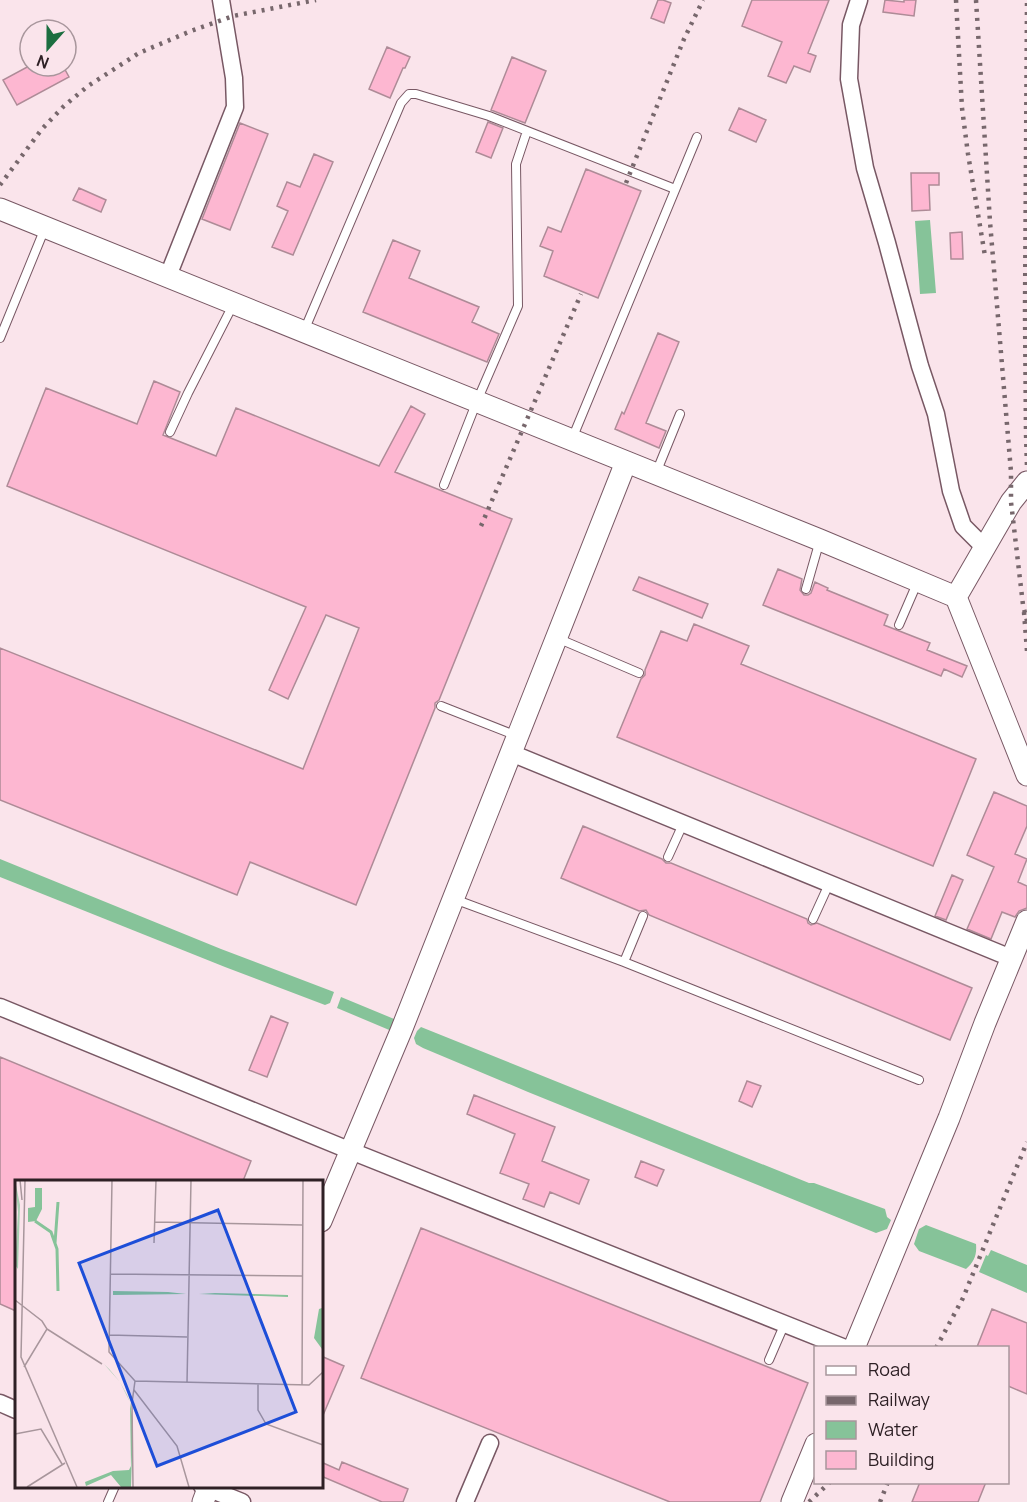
<svg xmlns="http://www.w3.org/2000/svg" width="1027" height="1502" font-family="Manrope,sans-serif">
<style>
.water{fill:#86c399}
.building{fill:#fdb7d1;stroke:#ae8b97;stroke-width:1.5}
.lines{fill:none;stroke-linecap:round;stroke-linejoin:round}
.service-casing{stroke:#785864;stroke-width:10}
.minor-casing{stroke:#785864;stroke-width:19}
.tertiary-casing{stroke:#785864;stroke-width:23}
.service{stroke:#fff;stroke-width:8}
.minor{stroke:#fff;stroke-width:16}
.tertiary{stroke:#fff;stroke-width:21}
.rail{stroke:#77676c;stroke-width:4.5;stroke-dasharray:3 6;stroke-linecap:butt}
.inset-river{fill:none;stroke:#86c399;stroke-width:3}
.inset-road{fill:none;stroke:#a8969c;stroke-width:1.5}
.view{fill:#1d4ed8;fill-opacity:0.15;stroke:#1d4ed8;stroke-width:3}
.inset-edge{fill:none;stroke:#2e2025;stroke-width:3}
</style>
<rect width="100%" height="100%" fill="#fae4eb"/>
<path class="water" d="M930,220L936,293L920,294L915,221Z
M0,859L221,949L334,992L330,1003L325,1005L225,967L0,877Z
M341,997L399,1021L394,1032L337,1008Z
M421,1027L809,1183H814L885,1209L887,1217L891,1220L887,1229L876,1233L528,1092L423,1048L416,1044L414,1038L417,1031Z
M926,1225L976,1244C977,1255 974,1262 966,1269L919,1251L914,1244L919,1229Z
M991,1250L1027,1265V1293L979,1272L986,1255L988,1256Z"/>
<path class="building" d="M658,0H663L671,3L664,23L651,18Z
M752,0H829L808,53L816,56L810,72L794,66L786,83L768,76L782,42L742,26Z
M885,0L904,2V0H916L914,16L883,12Z
M387,47L410,57L405,68H403L390,98L369,89Z
M512,57L546,71L525,123L491,110Z
M29,66H63L69,77L17,105L3,80Z
M739,108L766,120L756,142L729,130Z
M488,122L503,128L491,158L476,152Z
M240,123L268,134L230,230L202,219Z
M314,154L333,162L293,255L272,247L288,211L277,206L287,182L300,187Z
M586,169L641,191L598,298L544,276L553,251L540,246L548,227L561,232Z
M911,173H939V185H929L930,210L912,211Z
M79,188L106,200L101,212L73,200Z
M962,232L963,259H951L950,233Z
M393,240L420,251L409,278L479,307L472,322L499,334L487,362L363,312Z
M658,333L679,342L646,423L666,431L659,448L615,429L622,412L624,414Z
M154,381L180,392L163,435L216,456L236,408L379,466L411,406L425,414L395,472L512,519L439,700L435,703V708L356,905L250,862L237,895L0,800V648L303,769L359,628L326,615L288,699L269,690L306,607L7,486L46,388L137,424Z
M778,569L802,579L800,590L804,595H808L811,593L815,582L828,588L827,590L888,615L884,625L930,643L927,650L967,666L962,677L944,669L941,676L763,605Z
M639,577L708,604L702,618L633,590Z
M694,624L749,646L741,664L976,759L933,866L617,737L641,679L645,675V670L661,631L687,641Z
M994,792L1027,806V826L1015,854L1027,859L1018,882L1027,886V908L1019,911L1015,917L1002,912L991,939L967,929L994,867L967,855Z
M583,826L662,859L666,863H671L807,919L808,923L811,925L817,923L972,988L950,1040L649,915L646,910L639,911L561,878Z
M952,875L963,880L946,920L935,916Z
M271,1016L288,1023L267,1077L249,1070Z
M0,1057L251,1161L243,1181H16V1311L0,1304Z
M747,1081L761,1086L752,1107L739,1101Z
M474,1095L555,1127L542,1161L589,1180L579,1204L550,1192L544,1207L523,1199L529,1184L500,1173L515,1134L467,1114Z
M641,1161L664,1170L657,1186L635,1177Z
M421,1228L808,1383L760,1502H670L361,1378Z
M992,1309L1027,1323V1394L1008,1386V1347H977Z
M321,1356L344,1366L321,1420Z
M321,1462L339,1470L342,1462L408,1489L403,1502H382L321,1476Z
M920,1482H986L978,1502H912Z"/>
<g class="lines">
<defs>
<path id="service" d="M304,331L401,103L409,94H416L489,116L675,189
M0,338L45,228
M170,432L188,393L234,303
M572,439L697,137
M656,473L680,414
M444,485L477,401L518,306L516,164L527,131
M806,589L820,540
M899,625L918,581
M557,638L639,673
M441,706L517,736
M668,857L683,824
M454,899L624,962L919,1080
M813,919L829,884
M624,962L643,916
M769,1360L785,1323
M108,1502L115,1486"/>
<path id="minor" d="M859,0L851,25L849,79L865,168L887,243L920,366L936,414L951,491L963,526L985,548
M168,276L235,107L234,78L221,0
M511,753L1011,958
M0,1007L351,1151L845,1348
M0,1403L16,1410
M202,1486L242,1502
M465,1502L490,1443"/>
<path id="tertiary" d="M0,209L820,540L956,597L1027,775
M956,597L1011,502L1027,482
M321,1221L401,1031L626,462
M854,1348L949,1118L985,1023L1027,921
M203,1502L209,1486
M792,1502L816,1444"/>
</defs>
<use href="#service" class="service-casing"/>
<use href="#minor" class="minor-casing"/>
<use href="#tertiary" class="tertiary-casing"/>
<use href="#service" class="service"/>
<use href="#minor" class="minor"/>
<use href="#tertiary" class="tertiary"/>
<path class="rail" d="M956,0L962,108L968,154L985,256
M976,0L990,222L1011,472V502L1023,605L1027,621
M1027,3L1025,311L1026,434L1027,467
M626,183L684,39L703,0
M0,185L42,129L64,106L88,86L139,53L191,31L233,16L316,0
M481,526L581,294
M1024,612L1027,651
M936,1348L963,1298L1027,1142
M809,1502L830,1482
M880,1502L888,1482"/>
</g>
<g transform="translate(15 1180)">
<rect width="308" height="308" fill="#fae4eb"/>
<path d="M0,0L5,25L3,89L0,85L3,32Z" fill="#a8cdb2"/>
<path d="M20,8H27V29L21,41L13,42V28L20,27ZM98,111L153,112L171,114L98,115ZM184,114L200,113L273,115V117ZM307,128L308,169H307L299,158L304,129ZM89,184L94,189L105,202L112,215L115,222L118,242L116,307H106L96,295L71,306L70,302L98,291L114,290L116,286L115,222L105,202Z" fill="#86c399"/>
<path class="inset-river" d="M20,41L36,52L42,69L43,111M40,63L43,22"/>
<path class="inset-road" d="M5,0L7,20M10,0L6,177L62,307M97,0L94,172L120,201L294,205L308,192M140,42L287,45M139,63L141,0M95,94L287,96M0,120L27,141L32,149L9,187M32,149L87,184M94,155L172,157M172,203L176,0M243,204V230L251,244L308,265M287,205L288,0M119,210L162,266L174,307M0,254L26,249L47,284M12,307L50,283M118,307L117,223L120,201"/>
<path class="view" d="M203,30L281,232L142,286L64,83Z"/>
<rect width="308" height="308" class="inset-edge"/>
</g>
<rect x="814" y="1346" width="195" height="138" fill="#fae4eb" stroke="#a8969c" stroke-width="1.5"/>
<rect x="826" y="1366" width="30" height="9" fill="#ffffff" stroke="#a8969c" stroke-width="1.5"/>
<text x="868" y="1376" font-size="18" fill="#2e2025">Road</text>
<rect x="826" y="1396" width="30" height="9" fill="#77676c" stroke="#a8969c" stroke-width="1.5"/>
<text x="868" y="1406" font-size="18" fill="#2e2025">Railway</text>
<rect x="826" y="1421" width="30" height="18" fill="#86c399" stroke="#a8969c" stroke-width="1.5"/>
<text x="868" y="1436" font-size="18" fill="#2e2025">Water</text>
<rect x="826" y="1451" width="30" height="18" fill="#fdb7d1" stroke="#a8969c" stroke-width="1.5"/>
<text x="868" y="1466" font-size="18" fill="#2e2025">Building</text>
<g transform="translate(48 48) rotate(201)"><circle r="28" fill="#fae4eb" stroke="#a8969c" stroke-width="1.5"/>
<path d="M0-4.5L10 22L0 15L-10 22Z" fill="#1c6e40"/>
<text y="-9" font-size="16" font-weight="bold" text-anchor="middle" fill="#2e2025">N</text>
</g>
</svg>
